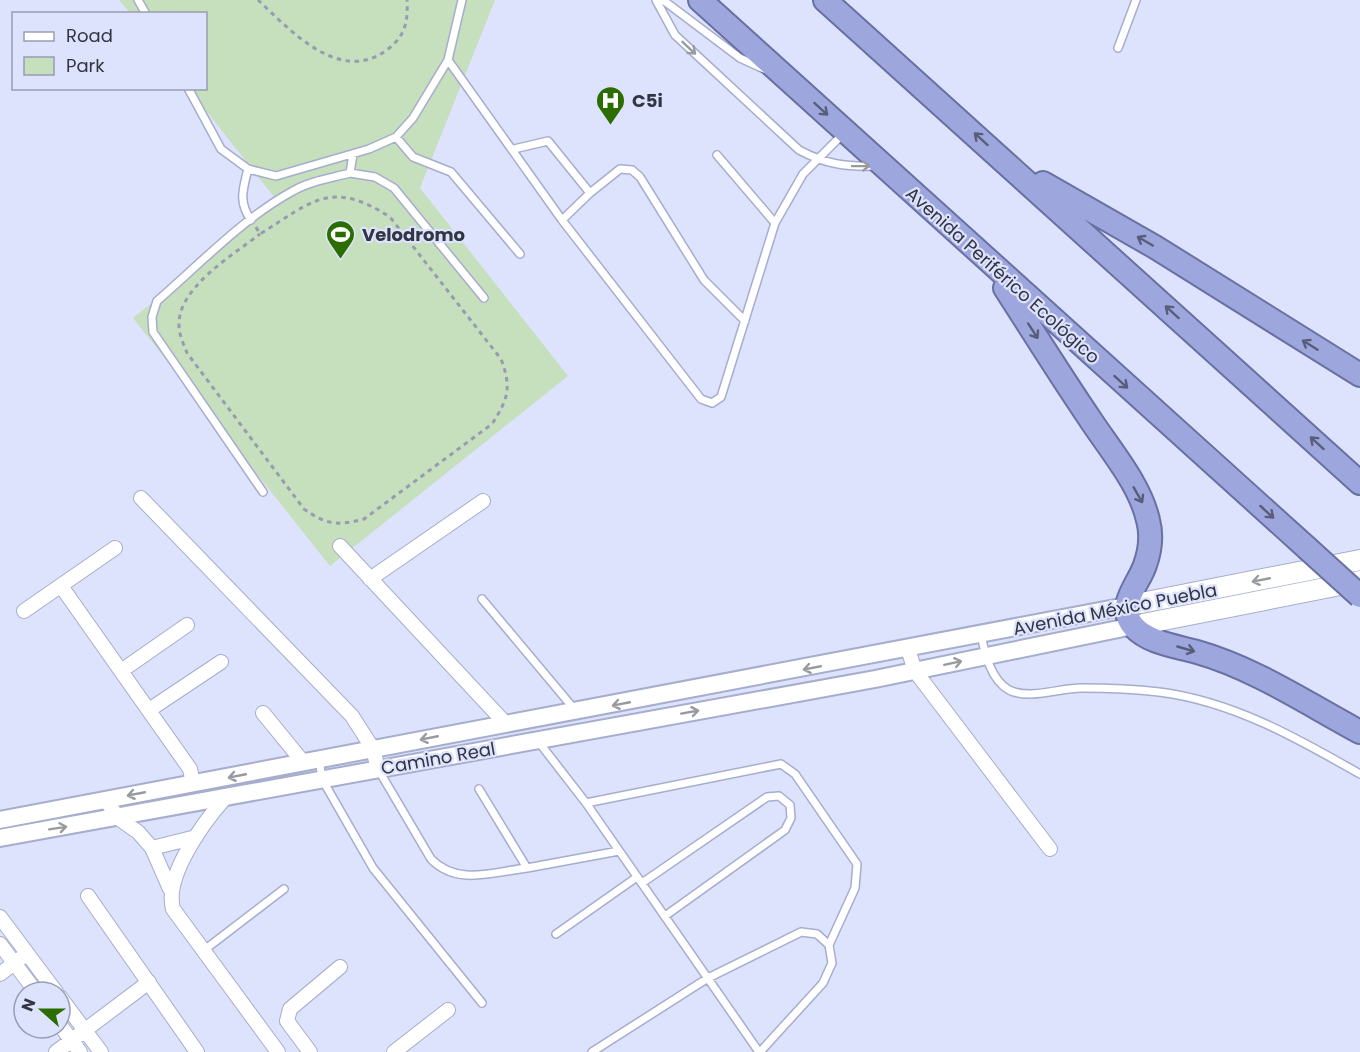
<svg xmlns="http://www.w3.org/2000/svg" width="1360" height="1052" font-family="Poppins,sans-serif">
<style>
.green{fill:#c6dfbd}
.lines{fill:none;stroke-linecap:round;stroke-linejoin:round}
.service-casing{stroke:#a6adcd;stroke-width:10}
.minor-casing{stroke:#a6adcd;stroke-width:16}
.tertiary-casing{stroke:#a6adcd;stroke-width:20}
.secondary-casing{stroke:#a6adcd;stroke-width:22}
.trunk-casing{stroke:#6970a2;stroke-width:26}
.path{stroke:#979cb1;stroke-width:3;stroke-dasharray:4.5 4.5;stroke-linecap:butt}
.service{stroke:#fff;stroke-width:7}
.minor{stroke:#fff;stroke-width:14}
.tertiary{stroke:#fff;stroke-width:16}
.secondary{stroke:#fff;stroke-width:20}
.trunk{stroke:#9ea6de;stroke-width:22}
.trunk-bridge-casing{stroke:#6970a2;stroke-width:26;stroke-linecap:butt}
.trunk-bridge{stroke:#9ea6de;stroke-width:22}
.oneway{stroke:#989aa0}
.oneway2{stroke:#585d79}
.labels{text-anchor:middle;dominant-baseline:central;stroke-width:4.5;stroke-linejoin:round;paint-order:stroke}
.poi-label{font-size:18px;font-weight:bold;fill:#323542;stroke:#dde2fd;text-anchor:start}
.street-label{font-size:18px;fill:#323542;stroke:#dde2fd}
</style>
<rect width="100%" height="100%" fill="#dde2fd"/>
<path class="green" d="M119,0H495L420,188L568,376L330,566L133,318L278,202L189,89L206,88V14L130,13Z"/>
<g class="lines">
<defs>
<path id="service" d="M138,0L146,14
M656,0L675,35L799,150C825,164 846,167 875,166
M663,0L740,58L764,69
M1118,48L1136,0
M448,60L562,220L701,399L712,403L721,397L775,223L717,155
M188,88L221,149L248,169L276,176L369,149L396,137L413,118L448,60L462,0
M396,137L413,157L451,172L520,254
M514,149L548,141L590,193
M248,169C243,189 238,202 251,220
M350,173L375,177L394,188L484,298
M562,220L590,193L620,169L632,170L640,177L704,280L745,321
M775,223L803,174L844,133
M263,492L153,332L152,317L157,301C200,264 243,218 293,191C310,181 331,178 350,173L353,154
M482,599L575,710
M981,635C985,654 991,680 1009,690C1029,700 1060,688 1081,688C1107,688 1134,689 1159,692C1232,701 1297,738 1360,774
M538,741L586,803L759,1052
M319,759L322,779L373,868L482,1003
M378,769L431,859C457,886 493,872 527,868
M479,789L527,868L619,851
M586,803L781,764L795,774L857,864L855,888L829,945
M642,883L767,797L779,796L790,805L791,818L785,830L665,916
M556,934L637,877
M203,951L284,889
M592,1052L708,978L801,932L817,934L829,945L832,963L823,983L760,1052"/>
<path id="minor" d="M141,498L352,716L373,749L378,769
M340,546L506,724
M370,579L483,501
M61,586L190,769L193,783
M24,611L115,548
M908,649L915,671L1050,849
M121,671L187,625
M149,710L221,662
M263,713L303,762
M225,798C203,823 164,876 173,909L278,1052
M106,800L118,818L138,832L152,848L170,889
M152,848L196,837
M88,896L197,1052
M0,917L56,992
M0,944L36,992
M0,974L21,958
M60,997L101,1052
M60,1025L80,1052
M56,1052L149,982
M310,1052L287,1021L290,1009L340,967
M394,1052L448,1010"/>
<path id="tertiary" d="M0,820L1126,606
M0,838L875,679L1133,626"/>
<path id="secondary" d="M1126,606L1360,560
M1133,626L1360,581"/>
<path id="trunk" d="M700,0L1307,548
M825,0L1360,483
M1043,183L1155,247L1360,375
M1005,288C1034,333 1062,378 1092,422C1112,452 1140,485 1148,520C1152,535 1150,551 1145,565C1139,584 1115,606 1134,627C1149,643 1176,646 1197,652C1254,668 1308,704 1360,732"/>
</defs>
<use href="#service" class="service-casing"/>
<use href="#minor" class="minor-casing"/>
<use href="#tertiary" class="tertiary-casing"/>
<use href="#secondary" class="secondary-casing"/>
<use href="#trunk" class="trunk-casing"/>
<path class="path" d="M258,0C291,31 341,86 388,49C406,35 408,21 407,0
M256,227L260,234C313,201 331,179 390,217L501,359C512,388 508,399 492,424L364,519C337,526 327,525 304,509L187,353C184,345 179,335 179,326C177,288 233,255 260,234"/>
<use href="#service" class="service"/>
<use href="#minor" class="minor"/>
<use href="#tertiary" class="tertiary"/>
<use href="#secondary" class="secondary"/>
<use href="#trunk" class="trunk"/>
<defs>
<path id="trunk-bridge" d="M1307,548L1360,596"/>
</defs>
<use href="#trunk-bridge" class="trunk-bridge-casing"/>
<use href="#trunk-bridge" class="trunk-bridge"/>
</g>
<defs><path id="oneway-shaft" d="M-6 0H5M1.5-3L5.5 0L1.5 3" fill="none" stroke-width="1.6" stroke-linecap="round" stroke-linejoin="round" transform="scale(1.5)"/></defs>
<g class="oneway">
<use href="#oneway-shaft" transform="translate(689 48) rotate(43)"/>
<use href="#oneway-shaft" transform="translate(861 166) rotate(-1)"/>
<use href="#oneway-shaft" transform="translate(1261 580) rotate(169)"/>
<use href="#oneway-shaft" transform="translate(953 663) rotate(-12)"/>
<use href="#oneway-shaft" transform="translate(812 668) rotate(169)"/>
<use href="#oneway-shaft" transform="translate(621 704) rotate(169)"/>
<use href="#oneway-shaft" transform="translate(690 712) rotate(-10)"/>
<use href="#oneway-shaft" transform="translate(429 738) rotate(169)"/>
<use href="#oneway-shaft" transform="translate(237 776) rotate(169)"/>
<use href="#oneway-shaft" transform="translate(136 794) rotate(169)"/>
<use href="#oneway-shaft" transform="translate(58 828) rotate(-9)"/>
</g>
<g class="oneway2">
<use href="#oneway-shaft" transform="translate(821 109) rotate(42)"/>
<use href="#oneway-shaft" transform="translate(981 139) rotate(-138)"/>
<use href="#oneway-shaft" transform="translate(1145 241) rotate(-150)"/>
<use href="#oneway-shaft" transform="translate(1172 312) rotate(-138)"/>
<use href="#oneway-shaft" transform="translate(1033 331) rotate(57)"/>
<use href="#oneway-shaft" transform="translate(1310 345) rotate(-148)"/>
<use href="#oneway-shaft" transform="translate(1121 382) rotate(42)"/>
<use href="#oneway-shaft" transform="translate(1317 443) rotate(-138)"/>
<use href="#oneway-shaft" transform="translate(1138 495) rotate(60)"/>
<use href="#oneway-shaft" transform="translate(1267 512) rotate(42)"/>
<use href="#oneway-shaft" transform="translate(1186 649) rotate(16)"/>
</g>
<defs>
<symbol id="hospital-pin" viewBox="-11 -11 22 30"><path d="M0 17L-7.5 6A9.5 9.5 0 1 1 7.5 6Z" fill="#2c6d01" stroke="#dde2fd"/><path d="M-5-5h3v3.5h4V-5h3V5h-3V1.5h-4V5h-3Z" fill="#fff"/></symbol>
<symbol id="stadium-pin" viewBox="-11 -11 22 30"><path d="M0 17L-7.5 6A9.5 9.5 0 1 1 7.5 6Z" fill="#2c6d01" stroke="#dde2fd"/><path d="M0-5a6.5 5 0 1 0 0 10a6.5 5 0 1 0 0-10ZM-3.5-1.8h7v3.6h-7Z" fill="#fff"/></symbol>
</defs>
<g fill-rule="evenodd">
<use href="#hospital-pin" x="594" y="84" width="33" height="45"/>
<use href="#stadium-pin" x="324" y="218" width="33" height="45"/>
</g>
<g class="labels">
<g class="poi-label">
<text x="632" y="100">C5i</text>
<text x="362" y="234">Velodromo</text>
</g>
<g class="street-label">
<text transform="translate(1003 275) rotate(42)">Avenida Periférico Ecológico</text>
<text transform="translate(1115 609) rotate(-11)">Avenida México Puebla</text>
<text transform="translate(438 758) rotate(-10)">Camino Real</text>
</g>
</g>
<rect x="12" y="12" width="195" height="78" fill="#dde2fd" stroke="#999db2" stroke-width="1.5"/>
<rect x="24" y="32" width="30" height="9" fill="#ffffff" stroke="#999db2" stroke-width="1.5"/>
<text x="66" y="42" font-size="18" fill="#323542">Road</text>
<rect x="24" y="57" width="30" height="18" fill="#c6dfbd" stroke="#999db2" stroke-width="1.5"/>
<text x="66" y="72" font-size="18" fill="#323542">Park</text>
<g transform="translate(42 1010) rotate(291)"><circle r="28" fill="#dde2fd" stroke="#999db2" stroke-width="1.5"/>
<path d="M0-4.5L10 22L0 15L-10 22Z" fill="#2c6d01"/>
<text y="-9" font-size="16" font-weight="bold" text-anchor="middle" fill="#323542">N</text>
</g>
</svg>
